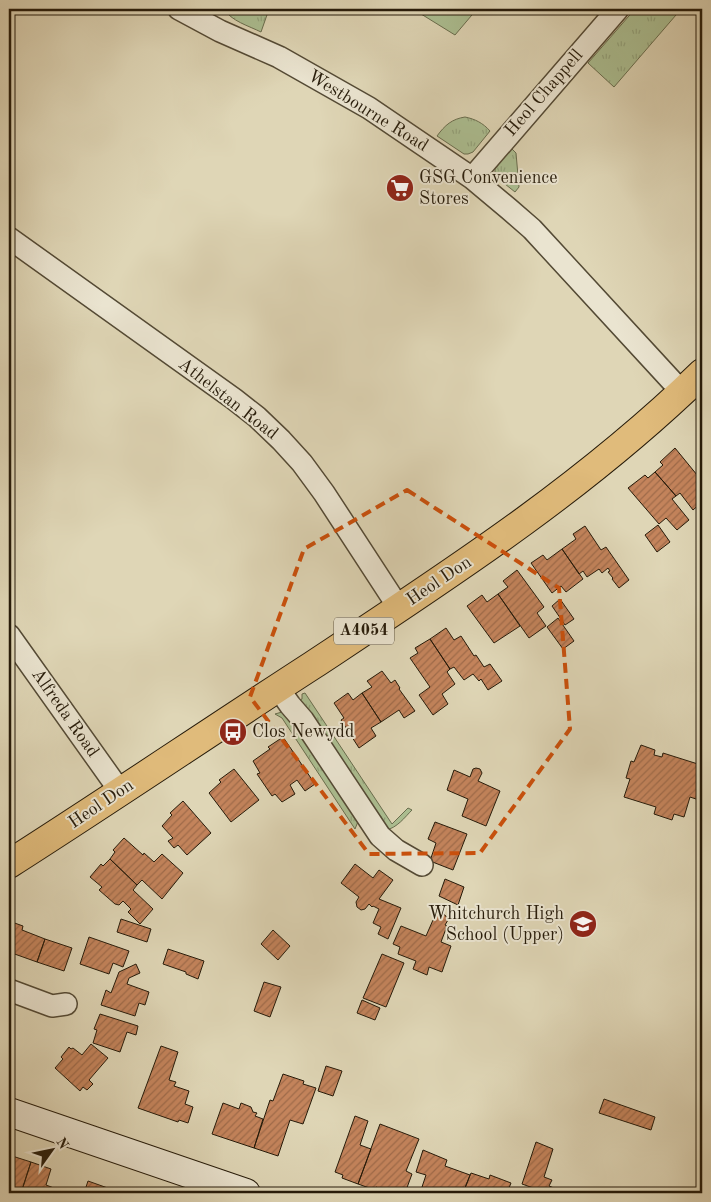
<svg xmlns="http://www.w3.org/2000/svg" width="711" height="1202" font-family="'Old Standard TT',serif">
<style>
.grass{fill:url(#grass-tufts);stroke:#696d4e}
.garden{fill:#acbf92;stroke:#696d4e}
.building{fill:url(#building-hatch);stroke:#261b0a}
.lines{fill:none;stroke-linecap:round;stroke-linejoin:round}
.street-casing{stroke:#544a35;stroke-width:24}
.secondary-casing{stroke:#261b0a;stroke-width:30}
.primary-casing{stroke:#261b0a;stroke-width:30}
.street{stroke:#eae4d0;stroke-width:21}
.secondary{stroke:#eae4d0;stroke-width:28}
.primary{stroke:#e0bb7b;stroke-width:28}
.marked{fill:none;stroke:#cb500c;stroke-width:4;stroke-dasharray:10 6;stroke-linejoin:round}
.labels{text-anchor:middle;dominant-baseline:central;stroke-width:4;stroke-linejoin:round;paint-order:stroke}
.shield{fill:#eae4d0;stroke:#615745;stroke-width:1}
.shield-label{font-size:16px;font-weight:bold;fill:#261b0a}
.street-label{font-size:18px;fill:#261b0a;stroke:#eae4d0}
.poi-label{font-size:18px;fill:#261b0a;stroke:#eae4d0;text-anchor:start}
</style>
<defs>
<pattern id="grass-tufts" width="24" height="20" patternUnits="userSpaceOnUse" patternTransform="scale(1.25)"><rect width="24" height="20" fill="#acbf92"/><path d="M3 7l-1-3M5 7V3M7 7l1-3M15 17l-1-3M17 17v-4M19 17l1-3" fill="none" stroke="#94a47d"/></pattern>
<pattern id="building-hatch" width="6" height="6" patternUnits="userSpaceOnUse" patternTransform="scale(1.25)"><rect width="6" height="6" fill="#c4845c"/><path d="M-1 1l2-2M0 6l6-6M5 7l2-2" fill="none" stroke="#9f6b4a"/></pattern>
</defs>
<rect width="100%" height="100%" fill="#dfd6b6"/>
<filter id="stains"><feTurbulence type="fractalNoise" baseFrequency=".004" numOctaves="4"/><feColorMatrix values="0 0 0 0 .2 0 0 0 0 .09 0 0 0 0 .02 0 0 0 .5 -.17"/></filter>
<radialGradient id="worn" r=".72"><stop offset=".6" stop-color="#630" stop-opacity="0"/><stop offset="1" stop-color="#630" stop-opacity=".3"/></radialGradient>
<path class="grass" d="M224,9H268V12L261,32C249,26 231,21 224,9Z
M635,9H668L676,15L614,87L588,63Z
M465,117C475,119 483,123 490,131L473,152L468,154H464L437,136C445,125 452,119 465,117Z
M511,148L516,153L519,187L515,192L495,176V169Z
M305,693L392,824L408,808L412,810C405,817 397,828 386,830L298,701L302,699V694Z
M282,712L287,715L359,819L355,829L282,718L275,714Z"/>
<path class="garden" d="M413,9H477L455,35Z"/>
<path class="building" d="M675,448L702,481V502L693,510L680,493L676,496L655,472L663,465L660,462Z
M655,472L676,496L672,499L689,520L677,530L666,518L659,524L628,488L645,475L648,478Z
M658,525L670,542L657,552L645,535Z
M585,526L601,550L606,547L629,580L619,588L612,579L613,578L608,572L610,571L608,568L602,573L599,569L587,577L583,571L579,574L562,549L576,539L573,534Z
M562,549L583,579L566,592L561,586L552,593L531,563L543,555L547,560Z
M517,570L544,607L537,613L546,626L529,638L498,594L508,587L503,581Z
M498,594L520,626L494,643L467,606L482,595L487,602Z
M560,599L574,619L565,625L552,606Z
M558,618L574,641L563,649L547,627Z
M446,628L454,640L461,636L474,656L476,655L484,667L490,664L502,681L488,690L481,679L479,681L473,674L464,680L454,667L450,669L430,639Z
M430,639L450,669L447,672L455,684L442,694L448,704L433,715L419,695L430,687L410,658L418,653L415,648Z
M382,671L391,683L395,680L400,688L399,689L415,711L404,718L399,710L381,722L362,693L372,687L367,681Z
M348,693L353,700L362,693L381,722L371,728L376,736L359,748L341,720L344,718L334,703Z
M283,737L315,784L305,791L297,780L290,785L295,794L282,802L275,794L272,796L257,774L260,773L253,761L270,749L268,747Z
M641,745L655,750L654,755L662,757L663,753L701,765L698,775L702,776V821L697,820L699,816L697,815L702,801L690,797L684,817L674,814L672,820L654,814L656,807L624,797L630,779L626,778L631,761L634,762Z
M476,768L480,769L482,773L478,781L500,791L486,826L462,816L468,799L447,790L454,770L470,777L473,769Z
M234,769L259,800L231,822L209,793L221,782L219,780Z
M183,801L211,833L187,855L178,845L174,848L168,841L173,838L162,826L172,815L170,813Z
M435,822L467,834L453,870L430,861L436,843L428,839Z
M124,838L143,855L144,853L154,862L162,854L183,873L162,899L142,880L137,885L110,859L115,852L113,850Z
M110,859L137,885L133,890L153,909L140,924L128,912L131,909L123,901L119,905L115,904L99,890L102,887L90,877L101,864L103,866Z
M355,864L373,878L379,870L393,880L379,899L401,908L388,939L378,934L381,927L373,923L379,909L373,906L372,907L369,904L365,909L361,910L357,907L356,902L359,897L341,883Z
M445,879L464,887L458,905L439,896Z
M441,913L445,915L448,920L445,925L447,926L441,942L451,946L442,972L429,967L427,975L413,969L416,961L398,954L400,947L393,944L401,926L426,936L433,920L434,921L436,915Z
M121,919L151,929L147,942L117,932Z
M9,921L23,926L22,930L45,939L37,962L9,952Z
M273,930L290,946L278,960L261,944Z
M89,937L129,951L123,967L113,963L109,974L80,964Z
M45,939L72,948L64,971L37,962Z
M168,949L204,961L198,979L186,974V972L163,964Z
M382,954L404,963L386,1007L363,998Z
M136,964L140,973L129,978L127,984L149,992L145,1005L139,1003L135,1016L101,1005L106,990L111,993L119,972Z
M264,982L281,987L270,1017L254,1011Z
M362,1000L380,1008L375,1020L357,1013Z
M100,1014L138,1026L136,1035L127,1032L120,1052L93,1043L97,1030L94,1029Z
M9,1034L14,1036L9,1051Z
M91,1044L108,1058L89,1080L93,1084L87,1090L83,1087L80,1091L55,1068L63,1059L61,1057L69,1047L71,1049L73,1048L82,1055Z
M161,1046L178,1052L169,1080L176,1082L174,1086L189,1091L185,1104L193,1107L188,1123L179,1120L178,1122L138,1108Z
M326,1066L342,1071L333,1096L318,1091Z
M283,1074L304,1081L303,1084L316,1088L303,1124L290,1120L278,1156L254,1148L270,1100L273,1101Z
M604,1099L655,1117L651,1130L599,1113Z
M223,1103L239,1109L241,1103L251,1107L253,1112L257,1113L255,1116L263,1119L254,1148L212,1134Z
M355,1116L368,1121L360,1145L371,1149L358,1184L342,1178L343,1175L335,1172Z
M380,1124L419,1139L406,1171L412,1174L405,1193H398L384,1188V1190L376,1187L375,1190L358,1184Z
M536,1142L553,1149L544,1177L552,1180L549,1186L564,1192V1193H535L536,1189L522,1184Z
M423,1150L447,1160L445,1166L470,1175L463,1193H432V1191L422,1187L426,1175L416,1172Z
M9,1155L31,1162L21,1193H9L11,1186L9,1185Z
M31,1162L51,1169L46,1185L67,1193H21Z
M471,1173L489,1179L490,1175L511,1183L507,1193H463Z
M88,1181L119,1192V1193H84Z"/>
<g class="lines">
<defs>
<path id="street" d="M179,9L220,31L279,57L369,108L472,178L509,209L532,229L682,392
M472,178L618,9
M9,238L234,399L257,417L281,440L302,463L324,493L399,608
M9,635L120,791
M278,688L290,705L303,720L380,836L396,850L422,865
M9,990L52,1006L66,1004"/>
<path id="secondary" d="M9,1112L246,1193"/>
<path id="primary" d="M9,864C111,799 211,731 313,665C449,575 585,487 702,373"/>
</defs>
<use href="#street" class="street-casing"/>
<use href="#secondary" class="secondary-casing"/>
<use href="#primary" class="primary-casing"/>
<use href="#street" class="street"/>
<use href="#secondary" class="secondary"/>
<use href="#primary" class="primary"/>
</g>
<path class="marked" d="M407,490L559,588L570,729L480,853L369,854L250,697L304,549Z"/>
<defs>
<symbol id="supermarket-disc" viewBox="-11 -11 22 22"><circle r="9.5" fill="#8f2418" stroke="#eae4d0"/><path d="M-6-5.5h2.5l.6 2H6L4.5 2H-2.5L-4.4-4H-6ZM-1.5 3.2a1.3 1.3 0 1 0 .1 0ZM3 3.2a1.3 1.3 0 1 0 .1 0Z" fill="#fff"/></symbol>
<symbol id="bus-disc" viewBox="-11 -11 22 22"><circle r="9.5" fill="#8f2418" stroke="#eae4d0"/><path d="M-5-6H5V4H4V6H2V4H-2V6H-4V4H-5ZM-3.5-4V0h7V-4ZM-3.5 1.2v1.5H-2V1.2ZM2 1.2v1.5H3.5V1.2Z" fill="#fff"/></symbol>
<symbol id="school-disc" viewBox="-11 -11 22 22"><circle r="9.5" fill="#8f2418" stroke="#eae4d0"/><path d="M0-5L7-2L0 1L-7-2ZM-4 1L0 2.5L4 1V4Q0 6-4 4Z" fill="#fff"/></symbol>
</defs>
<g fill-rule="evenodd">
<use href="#supermarket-disc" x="384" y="172" width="32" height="32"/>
<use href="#bus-disc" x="217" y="716" width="32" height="32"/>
<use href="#school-disc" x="567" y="908" width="32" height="32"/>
</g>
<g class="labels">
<rect class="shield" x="334" y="617.5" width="60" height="27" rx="4"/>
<g class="shield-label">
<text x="364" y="631">A4054</text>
</g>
<g class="street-label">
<text transform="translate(544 93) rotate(-49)">Heol Chappell</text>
<text transform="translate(368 111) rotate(32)">Westbourne Road</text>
<text transform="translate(228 399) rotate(38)">Athelstan Road</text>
<text transform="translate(439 581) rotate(-34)">Heol Don</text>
<text transform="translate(65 713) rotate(55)">Alfreda Road</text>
<text transform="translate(101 804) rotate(-34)">Heol Don</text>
</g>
<g class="poi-label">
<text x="419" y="178">GSG Convenience<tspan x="419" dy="21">Stores</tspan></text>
<text x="252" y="732">Clos Newydd</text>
<text x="564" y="914" text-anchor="end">Whitchurch High<tspan x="564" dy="21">School (Upper)</tspan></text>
</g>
</g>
<rect width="711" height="1202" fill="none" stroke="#dfd6b6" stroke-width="30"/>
<rect x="10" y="10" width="691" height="1182" fill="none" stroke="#261b0a" stroke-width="2.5"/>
<rect x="15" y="15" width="681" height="1172" fill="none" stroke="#261b0a"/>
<g transform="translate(52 1150) rotate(57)" stroke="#eae4d0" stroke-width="4" paint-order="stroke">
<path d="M0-4L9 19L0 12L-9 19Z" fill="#261b0a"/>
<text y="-8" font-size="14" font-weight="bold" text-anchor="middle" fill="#261b0a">N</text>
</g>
<rect width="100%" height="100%" filter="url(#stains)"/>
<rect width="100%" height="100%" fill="url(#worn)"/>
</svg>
